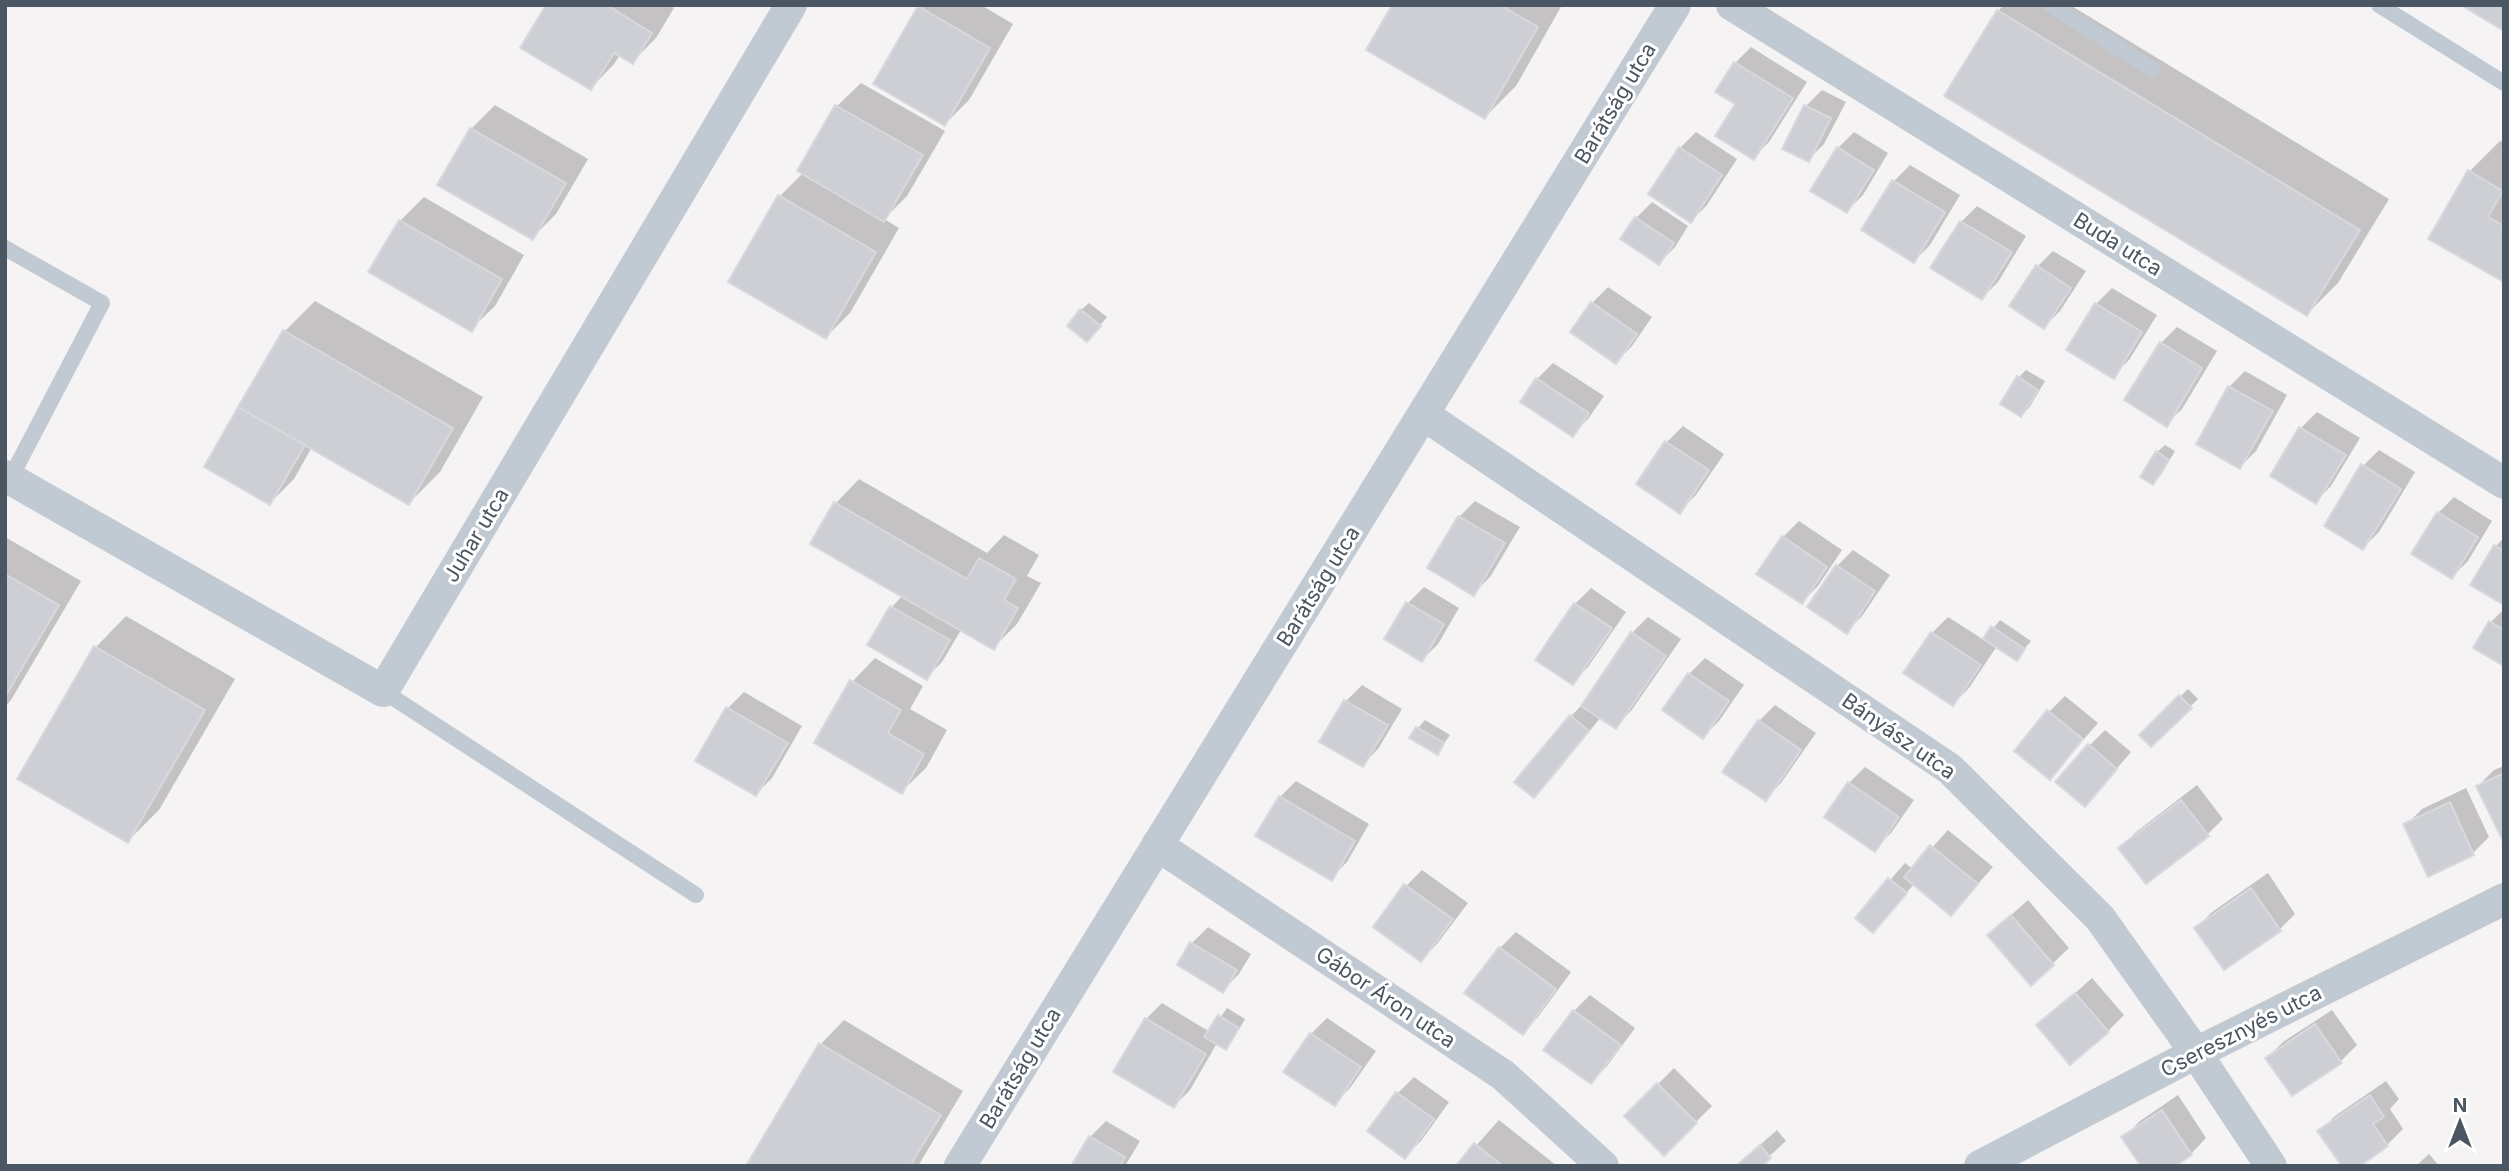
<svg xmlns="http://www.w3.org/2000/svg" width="2509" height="1171" font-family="Inter,sans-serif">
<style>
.shadow{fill:#0003}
.building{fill:#cdcfd5;stroke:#d7d9de;stroke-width:2}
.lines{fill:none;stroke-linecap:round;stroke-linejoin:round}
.lane{stroke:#c1cad2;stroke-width:16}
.street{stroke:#c1cad2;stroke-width:32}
.labels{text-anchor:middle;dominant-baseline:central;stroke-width:6;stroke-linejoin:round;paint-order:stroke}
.street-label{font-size:21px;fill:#4a5661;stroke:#fff}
</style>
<rect width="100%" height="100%" fill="#f5f3f3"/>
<path class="shadow" d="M548,5H669L674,8L656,38L632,62L620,55L614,64L591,88Z
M922,5H981L1013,24L969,100L945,124L920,7Z
M1394,5H1562L1516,86L1485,117Z
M2004,5H2070L2389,199L2338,283L2307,314L1998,11Z
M1751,47L1807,82L1769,142L1753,158L1735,63Z
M861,83L945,131L907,196L884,219L899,228L850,313L826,337L779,197L803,173L837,106Z
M1822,90L1846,102L1824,144L1808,160L1785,148L1806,106Z
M495,105L588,159L556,214L532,238L471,129Z
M1696,132L1737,159L1707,205L1691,221L1680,148Z
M1854,132L1888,153L1863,195L1847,211L1838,148Z
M2500,141L2504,142V280L2470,171Z
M1910,165L1960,195L1930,245L1914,261L1864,230L1894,181Z
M424,197L524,255L495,306L471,329L371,271L400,221Z
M1652,202L1688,226L1675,247L1659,263L1636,218Z
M1977,206L2026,236L1998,282L1982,298L1961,222Z
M2053,251L2086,271L2060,311L2044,327L2037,267Z
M1608,287L1652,317L1632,346L1616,362L1592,303Z
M2112,288L2157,315L2129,360L2113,376L2069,349L2096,304Z
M315,301L483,397L440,472L409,503L312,447L294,479L270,503L284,332Z
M1089,303L1107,317L1095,332L1081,310Z
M2177,327L2217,351L2182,409L2166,424L2161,343Z
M1553,363L1604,396L1588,419L1572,435L1522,402L1537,379Z
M2026,370L2045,381L2029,408L2021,415L2018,378Z
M2245,371L2287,395L2256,451L2240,467L2229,387Z
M2317,412L2360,438L2331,486L2315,502L2272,475L2301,428Z
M1683,426L1724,454L1696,495L1680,511L1638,484L1667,442Z
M2165,445L2175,451L2161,475L2153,483L2157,452Z
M2379,450L2415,472L2379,532L2363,548V466Z
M859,479L987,553L1004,535L1039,555L1027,576L1041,583L1017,624L993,648L961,630L942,662L926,678L869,645L892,607L902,596L836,503Z
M2454,497L2492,521L2468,561L2452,577L2438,513Z
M1475,501L1520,527L1490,577L1474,593L1459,517Z
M1799,521L1842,550L1818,586L1802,602L1783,537Z
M5,537L81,581L11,700L5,707Z
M2504,538V603L2496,546Z
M1853,550L1890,575L1862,616L1846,632L1837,566Z
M1424,587L1459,608L1438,644L1422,660L1386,639L1408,603Z
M1591,588L1626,612L1588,667L1572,683L1538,659L1575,604Z
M2504,609V664L2491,622Z
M126,616L235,679L159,810L128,841L96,647Z
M1648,617L1681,639L1631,711L1615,727L1601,717L1550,780L1534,796L1571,716L1586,701L1632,633Z
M1948,617L1984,640L2000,620L2031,641L2016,659L1997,646L1969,688L1953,704L1932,633Z
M875,658L923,686L910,709L947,730L926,768L902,791L852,682Z
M1705,658L1744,685L1719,721L1703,737L1689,674Z
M1362,685L1402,709L1378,749L1362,765L1346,701Z
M2188,689L2198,699L2151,745L2141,735Z
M744,692L802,726L772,778L756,794L728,708Z
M2065,696L2098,723L2050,778L2049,712Z
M1775,705L1816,733L1781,783L1765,799L1759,721Z
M1425,720L1450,735L1437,753L1418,728Z
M2105,730L2131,752L2100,788L2089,746Z
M2504,766V838L2478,786L2494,770Z
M1865,767L1914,800L1891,833L1875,849L1826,816L1849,783Z
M1296,781L1369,824L1347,862L1331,878L1280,797Z
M2197,785L2223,819L2207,835L2120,848L2136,832Z
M2466,788L2489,837L2473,853L2429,874L2406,825L2422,809Z
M1948,830L1993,867L1951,914L1915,883L1873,931L1857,918L1905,863L1913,869Z
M1422,870L1468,903L1437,944L1421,960L1406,886Z
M2268,873L2295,914L2279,930L2196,928L2212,912Z
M2028,900L2069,948L2031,984L1989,935Z
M1208,927L1251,954L1239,974L1223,990L1192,943Z
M1516,932L1571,972L1538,1017L1522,1033L1500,948Z
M2092,978L2124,1015L2108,1031L2039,1025Z
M1590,995L1635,1028L1607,1066L1591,1082L1574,1011Z
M1162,1003L1210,1032L1227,1008L1245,1019L1233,1040L1225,1048L1217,1043L1190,1090L1174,1106L1146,1019Z
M2332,1010L2357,1045L2341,1061L2267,1058L2283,1042Z
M1327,1018L1376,1051L1350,1088L1334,1104L1311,1034Z
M844,1020L963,1091L918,1166H748L821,1044Z
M1674,1068L1712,1106L1664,1154L1626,1116Z
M1414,1077L1449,1102L1421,1141L1405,1157L1369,1131L1398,1093Z
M2386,1081L2399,1099L2390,1109L2403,1129L2387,1145L2357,1166L2319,1132L2335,1116Z
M2178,1095L2206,1138L2191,1154L2124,1137L2140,1121Z
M1499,1120L1557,1166H1458Z
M1106,1121L1140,1141L1125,1166H1073L1090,1137Z
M1777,1130L1786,1141L1763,1162L1766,1166H1736Z
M2429,1154L2439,1166H2416Z"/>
<path class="building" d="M546,5H607L652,33L633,64L614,53L591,90L520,48Z
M1392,5H1500L1538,27L1485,119L1366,50Z
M2461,5H2504V31Z
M918,6L990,48L945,126L873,84Z
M1997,10L2360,230L2307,316L1944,96Z
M1734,62L1793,98L1754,160L1715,136L1735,104L1715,92Z
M835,105L923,155L884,222L797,171Z
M1804,105L1831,118L1809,162L1782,149Z
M470,128L566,183L533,240L437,185Z
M1679,147L1722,175L1691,223L1648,194Z
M1837,147L1874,170L1847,213L1810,191Z
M2468,170L2503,191L2488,217L2504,226V282L2428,239Z
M1892,180L1945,212L1914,263L1861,230Z
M778,195L876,252L826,339L728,282Z
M1635,217L1674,243L1659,265L1620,239Z
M399,220L502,279L472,332L368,272Z
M1960,221L2012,252L1982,300L1930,268Z
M2036,265L2071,288L2044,329L2009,306Z
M1591,302L1637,334L1616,364L1570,332Z
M2095,303L2142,332L2114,379L2066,350Z
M1080,309L1101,326L1087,342L1067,326Z
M283,330L453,428L409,505L238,407Z
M2160,342L2202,368L2167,427L2124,400Z
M2017,376L2038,390L2021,417L2000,404Z
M1536,378L1589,413L1573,437L1520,402Z
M2228,386L2273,411L2240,469L2196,444Z
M238,407L305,445L270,505L204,467Z
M2299,427L2346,455L2316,504L2270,476Z
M1665,441L1709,470L1680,514L1636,484Z
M2156,451L2169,460L2153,485L2140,477Z
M2361,464L2401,489L2363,550L2324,526Z
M834,502L967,579L979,558L1016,579L1004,600L1018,608L994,650L810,544Z
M2437,512L2478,537L2452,579L2411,554Z
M1458,516L1505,543L1474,596L1427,568Z
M1782,536L1827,567L1802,604L1756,574Z
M2494,545L2504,551V605L2470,585Z
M1836,565L1875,591L1847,634L1807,607Z
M5,574L59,605L5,697Z
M1406,602L1444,624L1422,662L1384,639Z
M1574,603L1612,628L1573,685L1535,660Z
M890,606L950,640L927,680L867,645Z
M2489,621L2504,630V666L2473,648Z
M1991,626L2025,649L2017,661L1983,639Z
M1631,632L1666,656L1616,729L1581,706Z
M1931,632L1981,665L1953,706L1903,673Z
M94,646L205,710L128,843L17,779Z
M1688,673L1729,701L1703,739L1662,710Z
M850,680L901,710L888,733L924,754L902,794L814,743Z
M2179,695L2192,708L2151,747L2139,735Z
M1344,700L1388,725L1363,767L1319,742Z
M726,707L788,743L756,796L695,761Z
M2047,710L2083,739L2050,780L2014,751Z
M1570,715L1589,731L1534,798L1514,782Z
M1758,720L1801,750L1766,801L1722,772Z
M1416,727L1444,743L1438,755L1409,738Z
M2088,744L2117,769L2085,807L2055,782Z
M2504,773V841H2503L2476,786Z
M1848,782L1899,817L1875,852L1824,817Z
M1279,796L1355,841L1332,881L1255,836Z
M2181,800L2209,836L2146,884L2118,848Z
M2450,802L2474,855L2428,877L2403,824Z
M1930,845L1978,884L1951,916L1904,877Z
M1888,878L1907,893L1873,933L1855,918Z
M1404,884L1453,919L1421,962L1373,927Z
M2251,888L2281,931L2224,970L2194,928Z
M2011,915L2054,965L2031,986L1987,935Z
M1190,942L1237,970L1223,993L1177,965Z
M1499,947L1556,989L1523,1035L1464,993Z
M2075,993L2109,1032L2070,1065L2036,1025Z
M1573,1010L1621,1045L1591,1084L1543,1050Z
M1218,1015L1239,1028L1226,1050L1204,1037Z
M1145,1018L1206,1054L1174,1108L1113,1072Z
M2315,1024L2342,1063L2292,1096L2265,1058Z
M1310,1033L1361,1067L1335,1106L1283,1072Z
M819,1043L941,1115L910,1166H746Z
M1657,1083L1697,1123L1664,1156L1624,1116Z
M1396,1092L1434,1119L1405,1159L1367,1131Z
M2370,1095L2384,1117L2373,1124L2388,1146L2360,1166H2342L2317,1131Z
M2162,1110L2192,1155L2175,1166H2141L2121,1137Z
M1089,1136L1125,1157L1120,1166H1071Z
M1474,1143L1503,1166H1456Z
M1760,1145L1771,1158L1762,1166H1736Z"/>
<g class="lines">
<path class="lane" d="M2051,5L2152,69
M2379,5L2504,83
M5,248L102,303L10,479
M383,691L696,895"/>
<path class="street" d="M1732,5L2504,483
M1424,415L1950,769L2100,918L2196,1053L2271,1166
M5,476L383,691L791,5
M1157,845L1503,1075L1603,1166
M960,1166L1675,5
M1980,1166L2196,1053L2504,899"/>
</g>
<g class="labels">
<g class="street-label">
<text transform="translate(1615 103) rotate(-59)">Barátság utca</text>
<text transform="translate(2118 244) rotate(32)">Buda utca</text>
<text transform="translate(476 535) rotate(-59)">Juhar utca</text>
<text transform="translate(1318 586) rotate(-58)">Barátság utca</text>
<text transform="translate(1899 736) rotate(35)">Bányász utca</text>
<text transform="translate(1386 997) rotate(34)">Gábor Áron utca</text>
<text transform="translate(2241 1031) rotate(-27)">Cseresznyés utca</text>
<text transform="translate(1020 1068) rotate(-59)">Barátság utca</text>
</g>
</g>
<rect width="2509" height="1171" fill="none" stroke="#4a5661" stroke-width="14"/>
<g transform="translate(2460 1122)" stroke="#ffffff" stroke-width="5" paint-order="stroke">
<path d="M0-5L12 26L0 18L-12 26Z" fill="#4a5661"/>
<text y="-10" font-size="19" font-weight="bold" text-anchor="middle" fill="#4a5661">N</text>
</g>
</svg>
